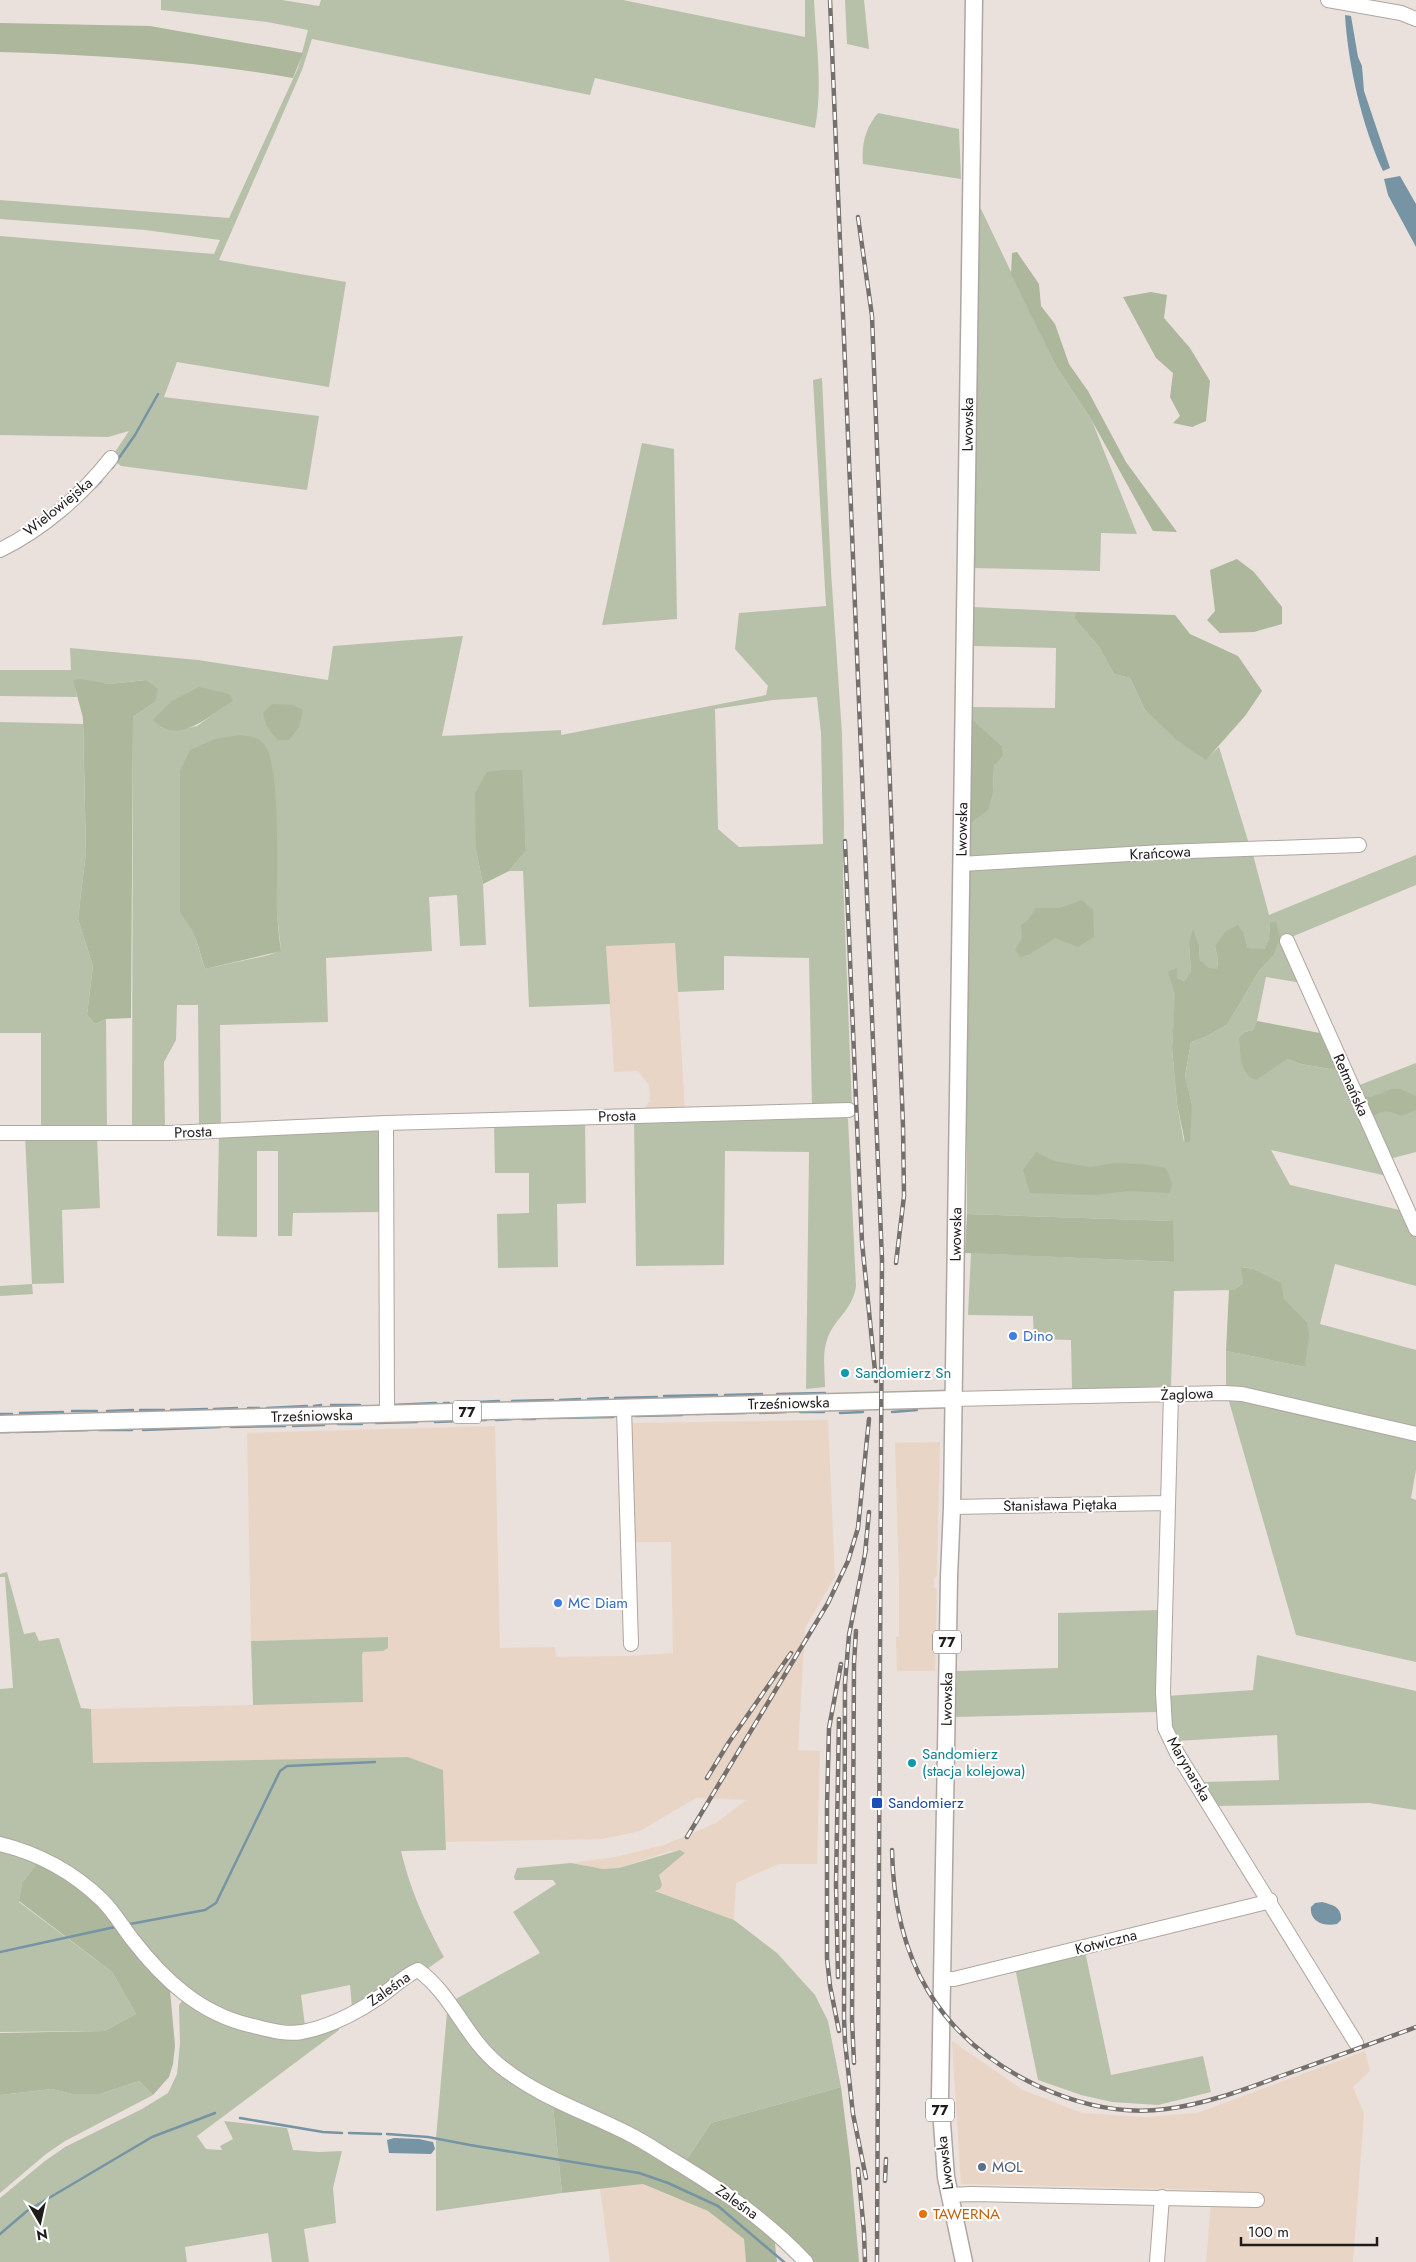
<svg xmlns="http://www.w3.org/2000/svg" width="1416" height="2262" font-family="Jost,sans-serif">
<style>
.industrial{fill:#e8d5c6}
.green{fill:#b7c1a9;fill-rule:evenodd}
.forest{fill:#acb79c}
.water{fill:#7694a3}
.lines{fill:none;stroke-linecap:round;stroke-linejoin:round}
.stream{stroke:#7694a3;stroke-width:2.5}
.minor-casing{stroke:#aea6a1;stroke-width:16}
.major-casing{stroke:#aea6a1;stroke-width:19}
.minor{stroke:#fff;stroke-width:14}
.major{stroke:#fff;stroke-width:16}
.rail-casing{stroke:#76706d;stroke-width:4.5}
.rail{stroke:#fff;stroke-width:2.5;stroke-dasharray:8;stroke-linecap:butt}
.shop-dot{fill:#3f7fe0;stroke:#fff;stroke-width:2}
.culture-dot{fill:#0f9aa8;stroke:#fff;stroke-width:2}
.transit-dot{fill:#1a4fb4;stroke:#fff;stroke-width:2}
.service-dot{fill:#5c6f8a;stroke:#fff;stroke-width:2}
.food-dot{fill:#e8710a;stroke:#fff;stroke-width:2}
.labels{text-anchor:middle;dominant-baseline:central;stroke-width:4;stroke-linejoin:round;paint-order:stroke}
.shield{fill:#fff;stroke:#62605f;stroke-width:1}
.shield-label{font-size:14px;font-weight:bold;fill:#1f1c1a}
.street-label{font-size:15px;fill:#1f1c1a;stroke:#fff}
.shop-label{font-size:15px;fill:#366cbe;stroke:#fff;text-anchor:start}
.culture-label{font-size:15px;fill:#0d838f;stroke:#fff;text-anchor:start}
.transit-label{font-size:15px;fill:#164399;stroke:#fff;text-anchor:start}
.service-label{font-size:15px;fill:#4e5e75;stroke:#fff;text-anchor:start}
.food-label{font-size:15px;fill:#c56008;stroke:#fff;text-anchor:start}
</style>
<rect width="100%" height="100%" fill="#eae1dc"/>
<path class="industrial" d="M675,943L685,1111L641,1113L650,1101L649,1085L638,1071L614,1072L606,946Z
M828,1420L835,1577L805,1628L798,1750L820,1751L817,1864H778L736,1883L734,1920L654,1890L659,1875L685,1853L670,1851L619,1868L603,1869L571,1863L615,1857L664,1845L716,1823L746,1800L696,1798L640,1831L603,1839L446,1842L443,1770L408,1757L93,1763L91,1709L363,1702L362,1655L363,1652L383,1651L388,1637L251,1641L247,1433L495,1426L500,1648L555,1647L556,1657L627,1656L673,1653L671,1542H634L630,1423Z
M940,1442L937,1575L934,1579V1587L937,1589L935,1671H897L896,1637H899V1580L895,1443Z
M952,2041L1023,2090L1082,2113L1145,2117L1197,2113L1365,2051L1370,2071L1353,2087L1364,2114L1353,2262H1206L1212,2190L961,2184Z
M643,2184L708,2211L744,2239L746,2262H610L600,2189Z"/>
<path class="green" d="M161,0H282L319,6L321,0H623L805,37V0H814C816,42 823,87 815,128L595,78L590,95L312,39L302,70L219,260L346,282L329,387L177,362L164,397L319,416L307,490L121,466L111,458L129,431L108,437L0,435V236L214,254L220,240L145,230L0,219V200L229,218L298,68L308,30L267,22L161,10Z
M845,0H864L869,49L847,44Z
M878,113L959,129L961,179L863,164C861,144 866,127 878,113Z
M981,209L1056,366L1092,421L1137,534L1101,533L1100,571L973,568L978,210Z
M822,378L831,571L842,734L844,823L843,878L852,1107H812L809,958L724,956V990L678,992L675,943L606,946L610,1004L529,1007L523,871H509L526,851L521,770L476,850L483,884L486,945L460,946L457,895L429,897L432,951L326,958L328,1022L220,1025L221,1127H199L198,1005H177L176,1040L164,1062L165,1129H132L133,717L155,702L146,680L109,684L74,680L77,697L0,696V670H71L70,648L198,660L328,680L333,646L463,636L442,736L561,730V735L766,695L768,686L735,649L739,613L826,606L813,380ZM817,697L821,733L823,844L739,847L718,829L715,709L773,700ZM232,701L197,726L179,730L160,727ZM274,777L277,914L281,950L269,955L205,969C196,943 198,935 180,912Z
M642,443L674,449L677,619L602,625Z
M974,607L1076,612L1074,618L1099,647L1114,674L1130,678L1145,710L1176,740L1206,759L1219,747L1250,847L967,862L969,824L993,792L994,766L1001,745L972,719V707L1055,708L1056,648L973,646Z
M0,722L83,724L86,852L78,919L93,966L87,1015L95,1024L106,1019L107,1129L41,1130V1033H0Z
M1252,851L1269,915L1416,855V885L1289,938L1302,983L1266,977L1257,1021L1253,1030L1245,1032L1287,1059L1301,1064L1341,1071L1387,1176L1271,1150L1290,1185L1404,1211L1416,1238V1286L1335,1264L1320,1324L1416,1350V1427L1239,1387H1226V1351L1305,1367L1307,1322L1284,1298L1280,1283L1254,1269L1242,1267L1243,1283L1234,1290L1174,1291L1171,1386L1072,1390L1071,1340L1034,1339L1033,1316L968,1315L971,1253L1173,1262V1221L967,1214V866ZM1276,921L1273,956L1259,971L1227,1025L1205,1037L1191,1042L1185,1077L1192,1104L1184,1142L1177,1104L1172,1048L1177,978L1184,981L1191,971L1189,944L1199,946L1200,960L1209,969H1217L1218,960L1215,946L1244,934L1248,948L1265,950L1269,937L1270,924Z
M1416,1063V1152L1389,1159L1357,1086Z
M842,1113L848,1119L856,1286C852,1312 834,1318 827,1340C822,1353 825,1372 825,1387L806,1389L809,1152L725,1151L724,1265L636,1266L634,1118Z
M585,1120L586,1203L557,1204L558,1267L498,1268L497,1214L529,1213V1173H495L494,1123Z
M377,1128L381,1135L380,1212L293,1213L292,1236H278V1151H257V1237L217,1236L219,1135Z
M25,1135L97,1136L100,1208L62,1210L64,1283L32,1284L33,1294L0,1296V1286L32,1284Z
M1228,1398L1416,1439V1470L1411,1498L1416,1500V1662L1296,1635Z
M7,1572L24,1634L35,1632L39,1641L59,1638L81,1708L91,1709L93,1763L408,1757L443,1770L446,1850L401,1851C411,1892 424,1920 444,1957L427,1969L352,2008L350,1985L301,1995L305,2026C262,2025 209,2013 177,1982C162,1967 149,1949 134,1933C122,1905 72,1865 44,1852C30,1846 14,1842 0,1838V1689L13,1688L5,1577H0V1574Z
M1160,1610L1158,1712L955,1717L957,1671L1058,1668V1613Z
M388,1637V1648L383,1651L363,1652L362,1655L363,1702L253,1705L251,1641Z
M1257,1655L1416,1691V1810L1369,1803L1218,1806L1202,1782L1279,1780L1277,1735L1177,1741L1171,1725L1167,1696L1253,1690Z
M0,1847L37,1863L22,1883L19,1902L112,1972L136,2014L104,2031L0,2032Z
M680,1850L685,1853L659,1875L662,1885L660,1889L655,1891L734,1920L777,1953L815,1995L828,2021L841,2087L711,2123L685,2162L546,2091L498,2058L452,2001L540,1953L513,1912L556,1884L553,1880H515L514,1877L517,1868L571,1863L603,1869L619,1868Z
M1085,1951L1111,2075L1203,2056L1211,2092L1158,2105L1112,2102L1081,2095L1038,2080L1015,1968Z
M182,2001L243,2026H338L339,2030L197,2136L206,2149L222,2150L220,2146L233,2139L224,2121L287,2128L293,2150L319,2152L342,2151L333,2188L336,2223L304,2229L309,2262H272L268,2233L185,2247L187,2262H0V2198L45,2161L65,2147L142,2109L168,2093L177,2074L180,2043L179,2005Z
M447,2012L553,2106L562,2193L436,2211V2138Z
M139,2081L153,2095L65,2141L46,2154L0,2193V2095L52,2089L72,2094H100Z"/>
<path class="forest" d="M0,23L150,26L303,53L293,78C196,61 98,55 0,52Z
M1017,252L1039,284L1041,306L1055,324L1069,364L1088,391L1126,462L1177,532L1153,531L1092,421L1056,366L1011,274L1012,253Z
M1151,292L1167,295L1164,318L1190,348L1210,381L1206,421L1192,427L1173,423L1180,416L1170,397L1173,373L1156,358L1123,297Z
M1237,559L1254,572L1282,607V624L1254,632L1220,633L1207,620L1215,611L1210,570Z
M1076,612L1175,615L1190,634L1238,656L1262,691L1245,716L1206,760L1176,740L1145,710L1130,678L1114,674L1099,647L1074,618Z
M81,679L109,684L146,680L158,689L155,702L133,717L131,1018L106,1019L95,1024L87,1015L93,966L78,919L86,852L83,718L73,680Z
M199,687L229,694L233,701C210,715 178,747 153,720L172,701Z
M272,704L293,705L303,710L299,727L289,740H277L266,725L263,713Z
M972,719L1001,745L1003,755L994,766L993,792L988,810L969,824Z
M240,735C248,736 259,737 264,744C282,766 276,879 277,912C278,925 279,938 281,951L205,969C197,944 197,934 180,913V771L190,750L215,739Z
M503,770H522L526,851L509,871L483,884L476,850L475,793L487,772Z
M1082,900L1093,910L1094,937L1078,947L1055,938L1030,954L1021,957L1015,950L1022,938L1021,925L1027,921L1036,908H1060Z
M1276,921L1280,938L1273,956L1259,971L1227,1025L1205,1037L1191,1042L1185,1076L1192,1104L1190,1142H1185L1177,1104L1172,1048L1175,994L1168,972L1177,968V978L1184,981L1191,971L1189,944L1193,929L1199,946L1200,960L1209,968L1217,969L1218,960L1215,946L1226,931L1238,925L1244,934L1248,948L1265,949L1269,937L1270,923Z
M1257,1021L1325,1034L1341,1071L1301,1064L1287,1059L1256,1080C1239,1074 1241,1054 1239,1038L1245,1032L1253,1030Z
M1392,1089H1400L1416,1096V1110L1401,1116C1389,1110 1380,1109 1371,1119L1361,1096L1371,1097Z
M1036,1152L1054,1161L1091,1167L1114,1163L1143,1164L1166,1168L1172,1183L1171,1190L1169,1193L1129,1191L1095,1195L1030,1193L1023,1170Z
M967,1214L1173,1221L1174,1262L965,1253Z
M1241,1267L1254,1269L1281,1283L1284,1298L1307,1322L1309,1336L1305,1367L1226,1351L1229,1290H1234L1243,1283Z
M37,1863L67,1878L93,1899L170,1990L175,2046L173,2064L169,2077L153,2095L139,2081L100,2094H72L52,2089L0,2095V2033L104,2031L136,2014L112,1972L19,1901L22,1883Z
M841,2087L850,2159L859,2262H813L788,2235L685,2162L711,2123Z
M553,2106L618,2133L699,2182L774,2235L777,2262H746L744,2239L708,2211L643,2184L562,2193Z"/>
<path class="water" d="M1345,15L1351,16L1358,57L1362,66L1364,91L1390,168L1383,171C1362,126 1348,65 1345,15Z
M1400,176L1416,204V247L1388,195L1384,179Z
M1322,1902C1333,1905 1342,1907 1341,1920L1337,1924C1325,1927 1309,1922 1311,1907L1315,1903Z
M394,2138L419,2139L433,2142L435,2149L431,2154L389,2153L387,2140Z"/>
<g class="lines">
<path class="stream" d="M112,468L135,435L158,394
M95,487L101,481
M777,1394L825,1393
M725,1395L762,1394
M664,1396L717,1395
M615,1398L657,1397
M588,1399L608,1398
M560,1400L580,1399
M512,1401L553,1400
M444,1403H449
M457,1403L499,1401
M331,1405H360
M392,1405L436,1403
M314,1406L321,1405
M248,1408H259
M267,1408L307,1406
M214,1409L237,1408
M140,1410H164
M171,1410L207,1409
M72,1411H97
M107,1411L133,1410
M800,1412H824
M892,1412L917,1410
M20,1413L63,1412
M760,1413L786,1412
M840,1413L863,1412
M0,1414H12
M696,1414L746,1413
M636,1416L682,1415
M549,1418L613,1417
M522,1419H535
M496,1420L512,1419
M435,1422L486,1420
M376,1423L417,1422
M338,1424H362
M293,1426L324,1425
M231,1427L285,1426
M99,1430H132
M143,1430L220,1427
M0,1432H9
M16,1432L88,1430
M130,1924L205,1910L216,1903L280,1771L287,1766L375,1762
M0,1952L115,1927
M240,2118L323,2132L342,2133
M349,2133L381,2134
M387,2134L428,2137L470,2145L639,2173L668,2183L718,2206L784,2262
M0,2234L27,2211L152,2137L215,2113"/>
<defs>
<path id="minor" d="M1328,0L1401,13L1416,19
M0,550C43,529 82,495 111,458
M961,864L1163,852L1359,845
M1287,941L1416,1229
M386,1123L387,1414
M0,1133H169L386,1123L849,1110
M1171,1394L1163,1692L1165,1728L1177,1753L1356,2043
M953,1399L1225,1393L1242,1394L1416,1434
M624,1408L631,1644
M952,1507L1168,1503
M0,1844C38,1853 74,1873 102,1900C114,1912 122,1926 132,1939C163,1979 199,2013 249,2025C266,2029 284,2035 302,2032C328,2027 356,2013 378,1998C392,1989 403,1976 418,1970C452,1994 466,2039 499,2065C540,2098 584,2111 629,2134C647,2143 664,2155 681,2165C728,2194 768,2222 806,2262
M942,1979H954L1263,1903L1270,1900
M949,2195L972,2194L1257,2200
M1157,2262L1162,2197"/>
<g id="major">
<path id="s1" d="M0,1424L953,1399"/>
<path id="s2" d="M964,2262L946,2177L940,2096L949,1577L952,1507L974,0"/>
</g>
</defs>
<use href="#minor" class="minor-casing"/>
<use href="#major" class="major-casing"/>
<use href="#minor" class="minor"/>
<use href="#major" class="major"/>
<defs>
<path id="rail" d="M830,0L882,1260L877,2262
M858,217L872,316L903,1126L904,1196L896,1263
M845,841L862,1242L876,1381
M865,1554L869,1512
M707,1778L729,1742L791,1653
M687,1837L828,1603L848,1561L858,1528L869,1419
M892,1850C894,1959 938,2039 1038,2086C1077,2104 1121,2115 1166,2109C1206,2104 1243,2090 1281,2076C1326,2060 1371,2044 1416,2027
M838,1977L836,1884L839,1719
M839,2031L830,1986L827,1958V1806L829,1728L841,1664
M854,2063L852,2019L854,1663L856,1631
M858,2169L864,2232L865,2262
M866,2178L853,2114L845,2042L844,2017L845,1683L849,1635L866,1549
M885,2181L886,2159"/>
</defs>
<use href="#rail" class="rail-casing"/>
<use href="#rail" class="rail"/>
</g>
<g class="shop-dot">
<circle cx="1013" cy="1336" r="5"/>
<circle cx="558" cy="1603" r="5"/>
</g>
<g class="culture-dot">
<circle cx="845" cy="1373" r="5"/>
<circle cx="912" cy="1763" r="5"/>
</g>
<rect class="transit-dot" x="871" y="1797" width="12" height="12" rx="2.5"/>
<circle class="service-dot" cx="982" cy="2167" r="5"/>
<circle class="food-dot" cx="923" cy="2214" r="5"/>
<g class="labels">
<g class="shield">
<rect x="453" y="1400.5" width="28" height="23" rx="4"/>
<rect x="933" y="1630.5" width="28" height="23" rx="4"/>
<rect x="926" y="2098.5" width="28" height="23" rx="4"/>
</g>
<g class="shield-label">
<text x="467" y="1412">77</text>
<text x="947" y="1642">77</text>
<text x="940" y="2110">77</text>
</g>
<g class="street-label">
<text stroke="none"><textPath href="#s2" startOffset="1840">Lwowska</textPath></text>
<text transform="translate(58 507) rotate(-39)">Wielowiejska</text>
<text stroke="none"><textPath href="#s2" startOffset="1435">Lwowska</textPath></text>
<text transform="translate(1160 853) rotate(-3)">Krańcowa</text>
<text transform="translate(1351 1085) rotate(66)">Retmańska</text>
<text transform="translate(617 1116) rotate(-2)">Prosta</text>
<text transform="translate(193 1132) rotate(-2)">Prosta</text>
<text stroke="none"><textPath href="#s2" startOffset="1030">Lwowska</textPath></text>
<text transform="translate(1187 1394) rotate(-2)">Żaglowa</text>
<text stroke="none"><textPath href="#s1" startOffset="789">Trześniowska</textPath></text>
<text stroke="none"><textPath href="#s1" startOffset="312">Trześniowska</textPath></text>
<text transform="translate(1060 1505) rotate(-1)">Stanisława Piętaka</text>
<text stroke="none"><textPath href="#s2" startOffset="565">Lwowska</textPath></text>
<text transform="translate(1189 1769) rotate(60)">Marynarska</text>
<text transform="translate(1106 1942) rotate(-14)">Kotwiczna</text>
<text transform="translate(389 1989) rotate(-35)">Zaleśna</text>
<text transform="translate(945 2163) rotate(-97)">Lwowska</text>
<text transform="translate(737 2202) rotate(35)">Zaleśna</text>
</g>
<g class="shop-label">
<text x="1023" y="1336">Dino</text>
<text x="568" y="1603">MC Diam</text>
</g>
<g class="culture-label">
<text x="855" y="1373">Sandomierz Sn</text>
<text x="922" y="1754">Sandomierz<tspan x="922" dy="17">(stacja kolejowa)</tspan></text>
</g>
<g class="transit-label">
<text x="888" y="1803">Sandomierz</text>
</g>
<g class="service-label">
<text x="992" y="2167">MOL</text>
</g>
<g class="food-label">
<text x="933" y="2214">TAWERNA</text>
</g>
</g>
<g transform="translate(40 2222) rotate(171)" stroke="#ffffff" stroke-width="4" paint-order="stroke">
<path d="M0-4L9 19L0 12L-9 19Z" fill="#1f1c1a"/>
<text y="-8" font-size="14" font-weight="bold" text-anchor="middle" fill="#1f1c1a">N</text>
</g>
<path d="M1241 2237v8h136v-8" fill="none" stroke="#1f1c1a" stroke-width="2.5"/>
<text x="1248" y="2237" font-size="15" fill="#1f1c1a" stroke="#ffffff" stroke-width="4" paint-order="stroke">100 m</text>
</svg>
